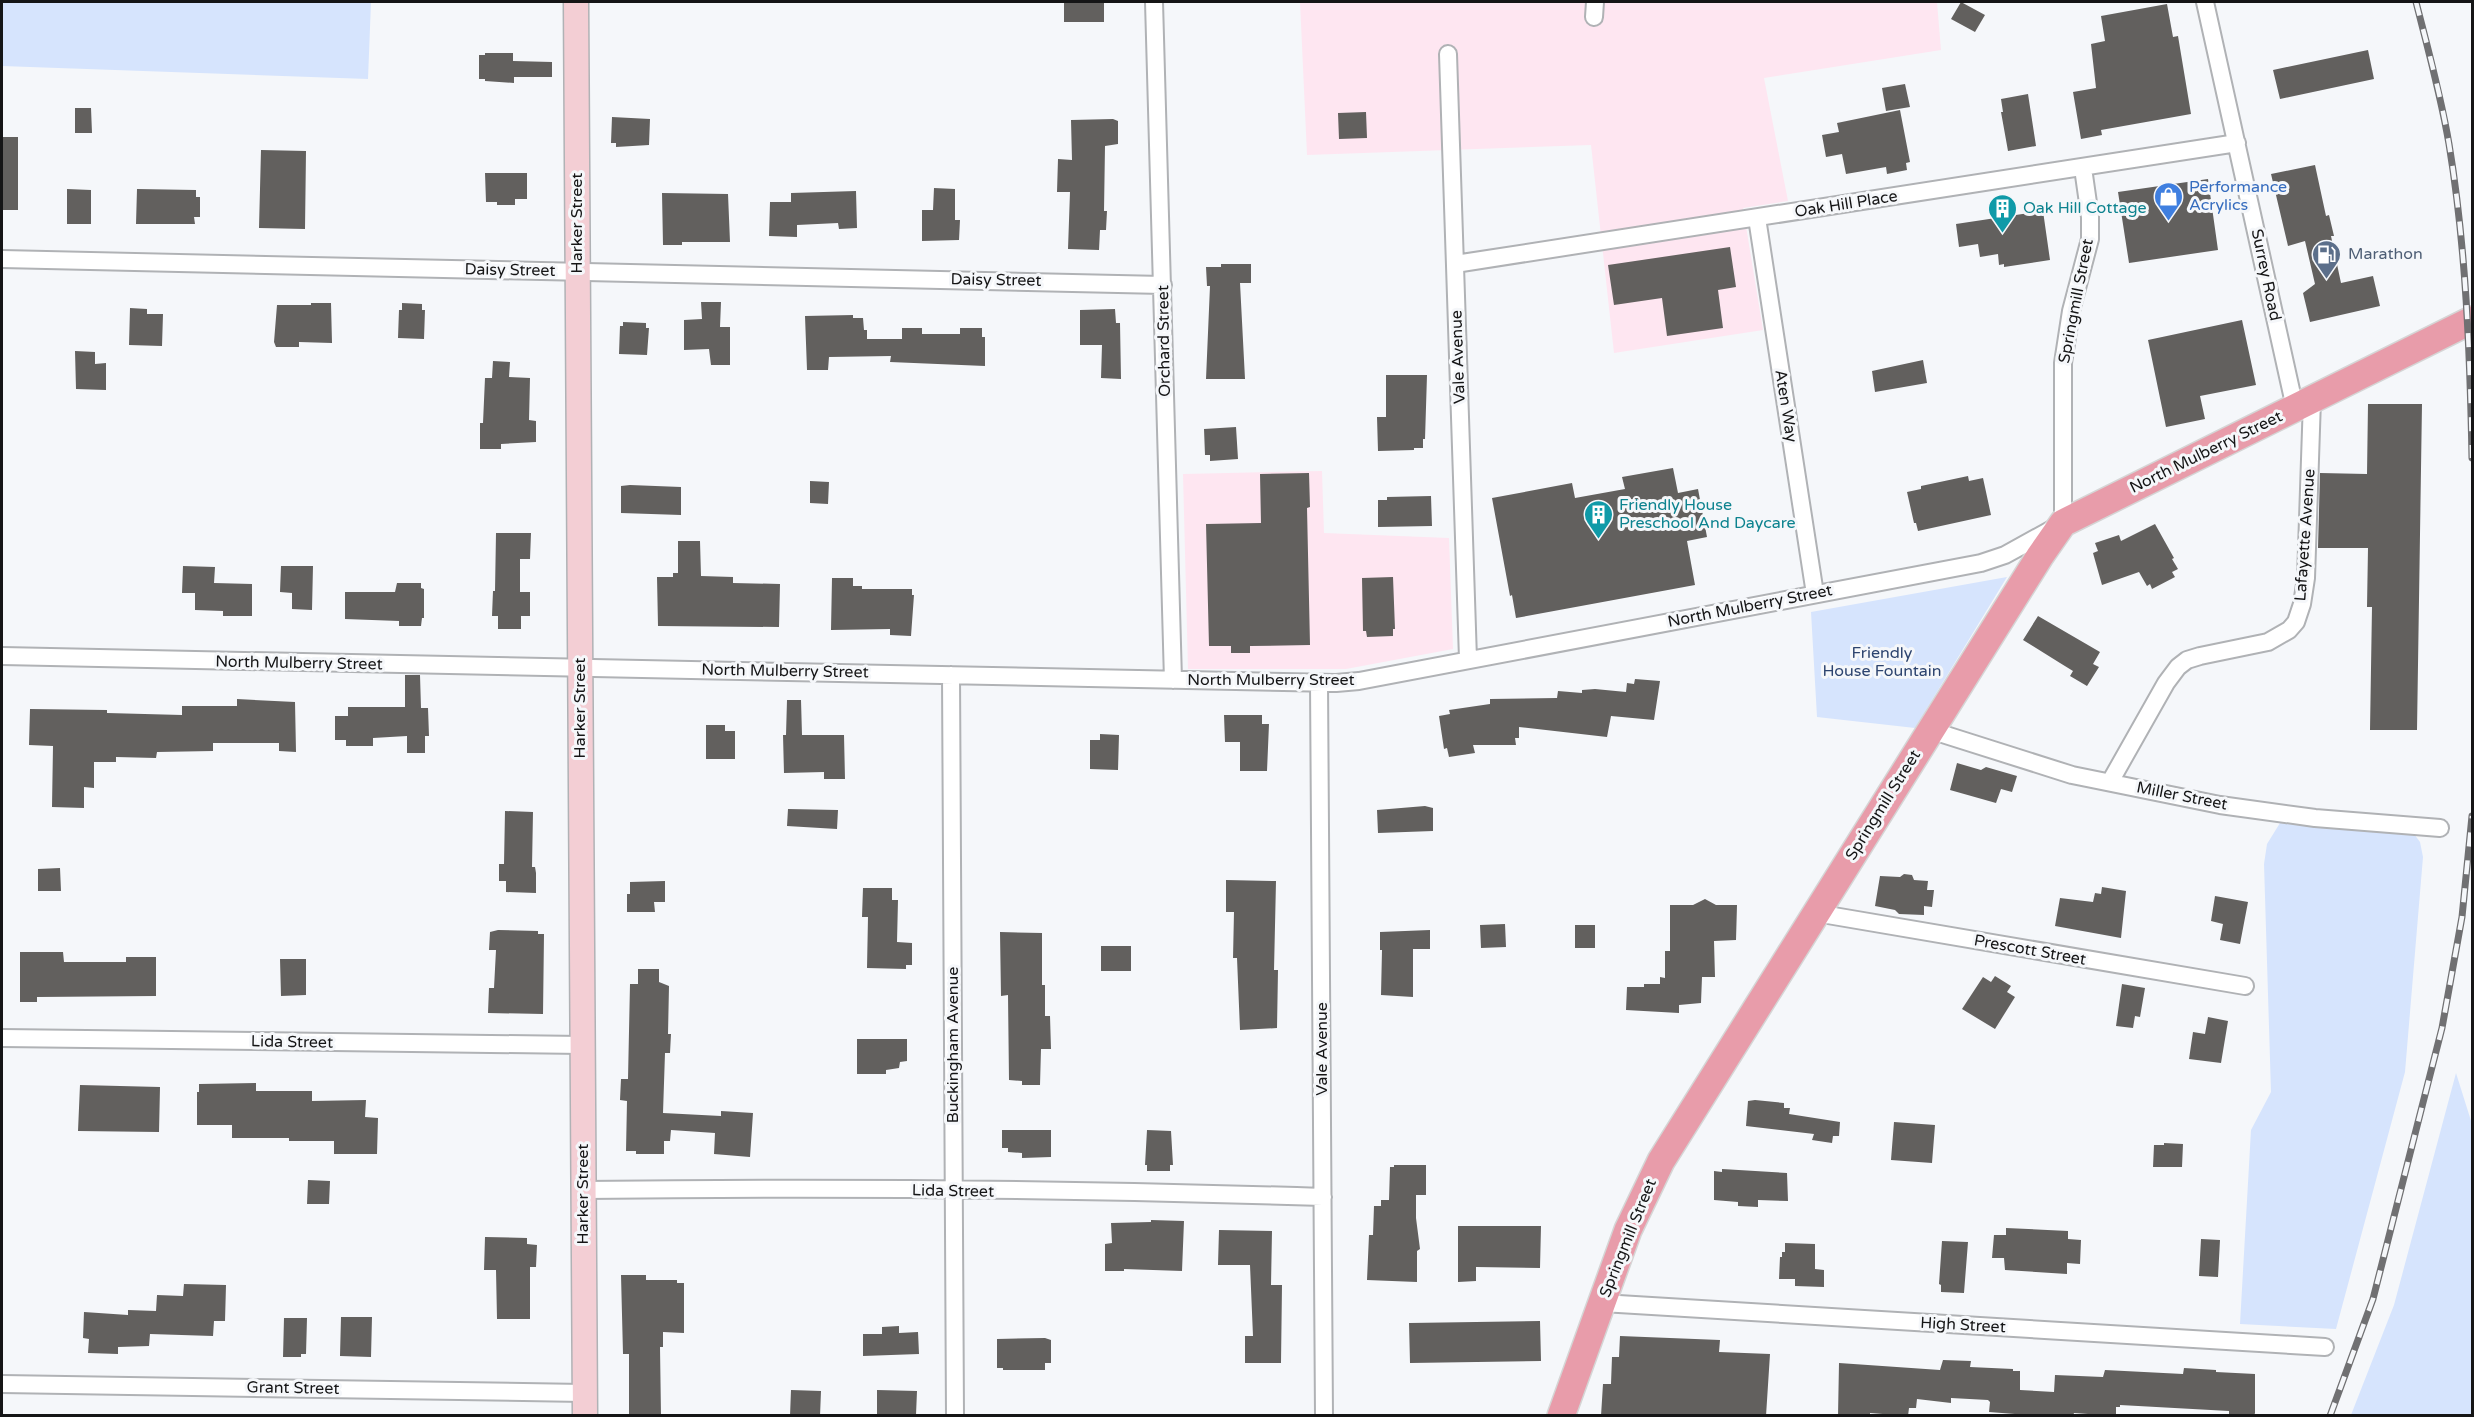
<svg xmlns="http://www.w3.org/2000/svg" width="2474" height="1417" font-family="'Varela Round',sans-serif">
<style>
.industrial{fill:#fee6f1}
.green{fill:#d6e4fd}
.building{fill:#62605e}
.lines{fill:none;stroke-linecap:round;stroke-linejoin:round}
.street-casing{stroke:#b0b2b5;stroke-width:20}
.secondary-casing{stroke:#b0b2b5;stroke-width:27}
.primary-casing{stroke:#d5d5d5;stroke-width:30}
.street{stroke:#fff;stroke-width:16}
.secondary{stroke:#f3ced4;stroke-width:24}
.primary{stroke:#e89caa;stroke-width:27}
.rail-casing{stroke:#707072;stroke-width:7}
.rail{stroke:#f5f7fa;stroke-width:4.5;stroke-dasharray:14;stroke-linecap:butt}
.labels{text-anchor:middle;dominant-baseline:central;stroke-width:6;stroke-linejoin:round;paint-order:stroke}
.shop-label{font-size:16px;fill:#366cbe;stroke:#f5f7fa;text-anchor:start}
.street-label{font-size:16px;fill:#151516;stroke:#f5f7fa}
.culture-label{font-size:16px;fill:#0d838f;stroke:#f5f7fa;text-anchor:start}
.service-label{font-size:16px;fill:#4e5e75;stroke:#f5f7fa;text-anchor:start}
.park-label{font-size:16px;fill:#2d446f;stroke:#f5f7fa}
</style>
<rect width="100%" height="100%" fill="#f5f7fa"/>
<path class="industrial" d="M1300,2H1937L1941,50L1764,78L1788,201L1743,208L1763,330L1614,353L1591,145L1307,155Z
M1322,471L1324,533L1449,538L1453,649L1346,669H1188L1183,474Z"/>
<path class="green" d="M2,2H371L368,79L2,66Z
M2007,577L1915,728L1817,717L1811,612Z
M2280,823L2414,834L2420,842L2423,857L2405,1072L2336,1329L2240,1324L2251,1130L2271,1092L2264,864L2267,844Z
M2456,1073L2472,1124V1415H2351L2394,1305Z"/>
<path class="building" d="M1064,2H1104V22H1064Z
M1961,2L1985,15L1975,32L1951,19Z
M2167,4L2173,37L2178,36L2191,114L2101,130L2102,135L2081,139L2073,92L2096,88L2091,44L2105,41L2101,16Z
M2368,50L2374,79L2280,99L2273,70Z
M485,53H513V61L552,62V77H514V83L485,81V79H479V55H485Z
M1905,84L1910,107L1886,111L1882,88Z
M2028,94L2036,146L2008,151L2001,112H2003L2001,99Z
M75,108H91L92,133H75Z
M1900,110L1910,162L1906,163L1907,170L1887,174L1886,167L1846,174L1842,154L1826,157L1822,135L1839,132L1837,123Z
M1366,112L1367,138L1339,139L1338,113Z
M612,117L650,119L649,145L616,147V143H611Z
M1113,119L1118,121V144L1105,146L1104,211H1107L1106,230H1100L1099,250L1068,249L1070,192H1057L1058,159L1072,160L1071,120Z
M2,137H18V210H2Z
M261,150L306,151L305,229L259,228Z
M2315,165L2326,216L2329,215L2334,236H2331L2341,283L2373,276L2380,306L2310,322L2303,293L2315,284L2305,241L2288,246L2271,174Z
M485,173H527V199H515V205H497V202H486Z
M2208,179L2218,250L2129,263L2118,192Z
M934,188L955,189V220H960L959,240L922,241V210H933Z
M67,189L91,190V224H67Z
M137,189L196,190V197H200V217H194L195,224H136Z
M856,191L857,228L839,229L838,223L797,225V237L769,236L770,202H791V193Z
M662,193L728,194L730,242H682V245H663Z
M2043,211L2050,260L2004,267V264L1999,265L1998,254L1980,257L1978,244L1959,247L1956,224Z
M1730,247L1736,287L1718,290L1723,328L1667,336L1662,298L1614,305L1608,265Z
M1221,264H1251V283H1240L1245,379H1206L1210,286H1207L1206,267H1221Z
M701,302H721L720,327H730V365H711L709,349L684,350V320L702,319Z
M311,303H331L332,343L299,342V347H276L274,342L277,305H311Z
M402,303L422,304V310H425L424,339L398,338L399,310H402Z
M130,308L147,309V314H163L162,346L129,345Z
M1115,309L1116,323H1120L1121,379L1101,378L1102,345H1080V310Z
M853,315V318H863L864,330H867V339H902V328H922V334H960V328H982V337H985V366L890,362L891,356L829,357L828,370H807L805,316Z
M2242,320L2256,385L2200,396L2205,419L2166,427L2148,340Z
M623,322L646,323V328H649L647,355L619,354L620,326H623Z
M75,351L95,352V364L106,363V390L76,389Z
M1923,360L1927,383L1875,392L1872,371Z
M493,361L510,362L509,377L530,378L529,420L536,421V442L501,444V449H480V423H483L485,378H492Z
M1386,375H1427L1425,439H1423V448H1414V450L1378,451L1377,417H1386Z
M2368,404H2422L2417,730H2370L2372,607H2367L2368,548H2318L2320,473L2367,474Z
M1236,427L1238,459L1210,461V455H1205L1204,429Z
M1673,468L1678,493L1698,489L1707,537L1687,541L1695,585L1516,618L1512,595L1510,596L1492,498L1572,483L1575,498L1625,489L1622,477Z
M1309,473L1310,507L1307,508L1310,645L1250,646V653H1231V646H1209L1206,524L1261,523L1260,474Z
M1968,476L1969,481L1983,478L1991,515L1918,531L1916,523H1914L1907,492L1921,489V486Z
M810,481L829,482L828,504L810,503Z
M630,485L681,487V515L621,513V486Z
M1431,496L1432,526L1378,527V500H1387V497Z
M2155,524L2174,558L2172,559L2178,569L2172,572L2175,577L2152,589L2150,584L2147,586L2139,572L2102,585L2093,553L2098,551L2095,543L2119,535L2121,541Z
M496,533H531L530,559H520V592H530V616H521V629H498V616H492L493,591H495Z
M678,541H700L701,576L733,577V583L780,584L779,627L658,626L657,577H673V573H678Z
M183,566L215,567L214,583L252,584V616H223V611L195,610V593H182Z
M281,566H313L312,610L292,609V593L280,592Z
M1393,577L1395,629H1393V636L1367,637L1366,631H1363L1362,578Z
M832,578H853V586H862V589H912V595H914L911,636L890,635V629L831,630Z
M397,583H421V588L424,589V618H422L421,626H399V621L345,619V592H395Z
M2038,616L2100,652L2093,664L2099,667L2087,686L2070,676L2073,671L2060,663L2023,640Z
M405,675H420L421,708H428L429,736H425V753H407V736L373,738V746H346V740H335V716H348V707H405Z
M1635,679L1660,681L1654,720L1611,716L1607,737L1519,727V738H1515L1516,745H1473L1475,753L1449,757L1447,748L1444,749L1439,716L1450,714L1449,710L1490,704V699L1557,698L1558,691L1582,693V690L1595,689L1626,692L1627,683L1634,684Z
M237,699L295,702L296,752L279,751V743H213V751L157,752L156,758L116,757V762H94V788L84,787V808L52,807L53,746L29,745L30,709L107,710V713L182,715V706H237Z
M787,700H801L802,735H844L845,779H824V772L784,773L783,735H786Z
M1224,715H1262V724H1269L1267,771H1240V742H1225Z
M706,725H725V731H735V759H706Z
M1100,734L1119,735L1118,770L1090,769V740H1100Z
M1957,763L1981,770L1986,767L2017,776L2012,792L2001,789L1996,803L1950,790Z
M1425,806L1433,808V831L1378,833L1377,810Z
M788,809L838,810L837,829L787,826Z
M505,811L533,812L532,867H535L536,873V893L506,892V881H499V864H504Z
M60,868L61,891H38V869Z
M1904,874L1912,875L1914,880L1928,881L1927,890H1934L1932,907L1924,906V915L1899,914L1895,910L1875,906L1880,876L1900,877Z
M1226,880L1276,881L1274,970H1278L1277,1028L1240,1030L1237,958H1233L1234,912H1226Z
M665,881V902H654L655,912H627V894H630V882Z
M2102,887L2126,891L2121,938L2055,926L2060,898L2093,902L2095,893L2101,894Z
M863,888H892V900H898L897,942L912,943V965H906V969L867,968L868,917H862Z
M2215,896L2248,902L2240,944L2220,940L2223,924L2211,921Z
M1705,899L1716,905H1737L1736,940L1714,941L1715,977H1702L1701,1003L1679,1005V1013L1626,1010L1627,987H1644V984H1660V977L1665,978V951H1670V905H1693Z
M1505,924L1506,947L1481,948L1480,925Z
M1575,925H1595V948H1575Z
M498,930L538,931V934H544L543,1014L488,1013L489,988H494L496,950H489L490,932Z
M1430,930V949H1413V997L1381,995L1382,950H1380V932Z
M1000,932L1042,933V985H1045V1016H1050L1051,1049H1041L1040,1085H1022V1081L1009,1080L1008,995L1001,996Z
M1101,946H1131V971H1101Z
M20,952H63L64,962H126V957H156V996L37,997V1002H20Z
M280,959H306V995L281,996Z
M638,969H659V982L669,986L668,1034H671L670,1053H665L663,1113L721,1116V1111L753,1113L750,1157L714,1154L715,1133L671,1130L670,1141H664V1154H636V1151H626L627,1101L620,1100L621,1079H628L630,984H638Z
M1995,976L2011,986L2007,992L2015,997L1995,1029L1962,1009L1983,977L1991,982Z
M2122,984L2145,988L2140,1017L2135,1016L2133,1028L2116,1026Z
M2208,1017L2228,1021L2221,1063L2189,1059L2193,1032L2205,1034Z
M857,1039H907V1061L900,1062L899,1068L886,1070V1074H857Z
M256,1083V1091H312V1101L366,1100L365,1117L378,1118L377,1154H334V1141H289V1138H232V1125H197V1092H199V1084Z
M80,1085L160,1087L159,1132L78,1131Z
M1755,1100L1784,1103V1108H1790L1789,1114L1840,1122L1839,1136H1833L1832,1143L1812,1140L1814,1134L1746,1126L1748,1101Z
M1894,1122L1935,1125L1932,1163L1891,1160Z
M1002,1130H1051V1157L1022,1158V1153L1008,1152V1148H1002Z
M1147,1130L1171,1131L1173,1165H1170V1171H1147V1165H1145Z
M2164,1143L2183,1144L2182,1167H2153L2154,1145H2164Z
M1394,1165H1426V1195H1416V1218L1420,1249L1417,1251V1282L1367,1280L1369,1235H1373L1374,1206H1381V1200H1389L1390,1167H1394Z
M1722,1169L1787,1173L1788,1201L1758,1200V1207L1738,1206V1202L1714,1200V1171L1722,1172Z
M308,1180L330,1181L329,1204H307Z
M1151,1220L1184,1221L1182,1271L1124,1269V1271H1105V1244L1112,1243L1111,1223L1151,1222Z
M1458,1226H1541L1540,1268L1476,1267V1281L1458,1282Z
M2006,1228L2068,1231V1239L2081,1240L2080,1264L2067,1263V1274L2005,1270L2004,1258H1992L1994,1235H2006Z
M1219,1230L1272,1231L1271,1285H1282L1281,1363H1245V1336H1253L1250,1265H1218Z
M485,1237L527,1238V1244L537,1245L536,1267H530V1319H497L496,1270H484Z
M2201,1239L2220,1240L2218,1277L2199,1276Z
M1942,1241L1968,1242L1964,1293L1941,1292V1285L1939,1284Z
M1785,1243L1815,1244V1269L1824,1270V1287L1795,1286V1279H1779L1780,1257H1782V1252H1785Z
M621,1275H646V1280H677V1283H684V1333L663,1332V1347H660L661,1416H629V1354H623Z
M184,1284L226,1285L225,1321H214L213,1336L150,1334L149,1346L118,1347V1354L88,1353L89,1339L83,1338L84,1312L128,1315V1310L156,1311L157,1295L183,1296Z
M341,1317H372L371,1357L340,1356Z
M284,1318H307L306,1354H301V1357H283Z
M1540,1321L1541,1361L1410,1363L1409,1323Z
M899,1326V1333L918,1332L919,1354L863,1356V1334H882V1327Z
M1620,1336L1720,1340L1719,1352L1770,1354L1766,1416H1601L1603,1384H1611L1612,1357H1619Z
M1045,1338L1051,1340V1363H1045V1370H1003V1368H997V1339Z
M1943,1360L1971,1361L1970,1367L2013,1369V1371H2020V1390L2054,1392L2055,1375L2103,1377L2105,1370L2183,1374L2184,1368L2216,1370V1372L2255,1374V1413L2254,1416H2229V1411L2120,1405V1407H2116V1416L2074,1413L2073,1416H2041L1989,1412L1990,1402L1988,1400L1951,1398V1403L1917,1399L1916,1408H1909L1908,1416L1870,1413V1416H1838L1839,1363L1940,1370Z
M791,1390L821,1391L820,1416H790Z
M877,1390L917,1391L916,1415L877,1416Z"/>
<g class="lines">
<defs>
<path id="street" d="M1154,2L1173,680
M2205,2L2295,408
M1594,17L1595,2
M1448,54L1468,659
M1757,218L1815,594
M2,259L1163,285
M1455,264L2237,143
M2,656L1336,683L1359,681L1981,563L2005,555L2063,523V363L2071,311L2090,239V217L2083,168
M951,675L955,1416
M1319,683L1324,1416
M1930,730L2072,775L2220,805L2315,818L2440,828
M2110,782L2166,683L2178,667L2187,660L2200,656L2268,642L2289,630L2296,622L2302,604L2306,578L2312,400
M1816,913L2245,986
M2,1038L582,1045
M583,1190C829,1187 1076,1189 1323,1197
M1602,1303L2325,1347
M2,1384L584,1393"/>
<path id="secondary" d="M576,2L585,1416"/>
<path id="primary" d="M1561,1416L1628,1230L1661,1161L2040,556L2063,523L2472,320"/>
</defs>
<use href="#street" class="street-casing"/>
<use href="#secondary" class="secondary-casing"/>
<use href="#primary" class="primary-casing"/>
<use href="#street" class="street"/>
<use href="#secondary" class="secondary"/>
<use href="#primary" class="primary"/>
<defs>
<path id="rail" d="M2416,2C2428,49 2441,96 2449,144C2466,247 2470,353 2472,458
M2330,1416L2373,1299L2442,1028L2462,917L2472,816"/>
</defs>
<use href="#rail" class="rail-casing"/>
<use href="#rail" class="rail"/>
</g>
<defs>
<symbol id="shop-pin" viewBox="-11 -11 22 30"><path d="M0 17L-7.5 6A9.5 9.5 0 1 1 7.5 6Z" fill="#3f7fe0" stroke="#f5f7fa"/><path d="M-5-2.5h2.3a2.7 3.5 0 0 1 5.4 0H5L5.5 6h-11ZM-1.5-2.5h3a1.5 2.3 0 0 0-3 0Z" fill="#fff"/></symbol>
<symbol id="building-pin" viewBox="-11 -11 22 30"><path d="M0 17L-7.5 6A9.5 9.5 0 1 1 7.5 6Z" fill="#0f9aa8" stroke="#f5f7fa"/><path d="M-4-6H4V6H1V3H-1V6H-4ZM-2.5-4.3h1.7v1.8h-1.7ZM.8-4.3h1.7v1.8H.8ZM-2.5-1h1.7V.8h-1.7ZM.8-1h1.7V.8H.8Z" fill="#fff"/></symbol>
<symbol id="fuel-pin" viewBox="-11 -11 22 30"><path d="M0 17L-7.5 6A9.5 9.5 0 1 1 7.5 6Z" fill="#5c6f8a" stroke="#f5f7fa"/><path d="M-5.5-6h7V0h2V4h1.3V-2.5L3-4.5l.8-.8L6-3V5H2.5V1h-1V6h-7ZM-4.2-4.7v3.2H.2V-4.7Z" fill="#fff"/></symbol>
</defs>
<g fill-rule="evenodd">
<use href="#shop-pin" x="2152" y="180" width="33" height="45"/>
<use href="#building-pin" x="1986" y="192" width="33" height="45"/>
<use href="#fuel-pin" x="2310" y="238" width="33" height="45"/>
<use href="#building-pin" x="1582" y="498" width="33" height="45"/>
</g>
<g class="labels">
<g class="shop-label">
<text x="2189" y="187">Performance<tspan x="2189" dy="18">Acrylics</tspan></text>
</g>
<g class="street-label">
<text transform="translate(1846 204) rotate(-9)">Oak Hill Place</text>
<text transform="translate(577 223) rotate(-90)">Harker Street</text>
<text transform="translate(510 270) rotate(1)">Daisy Street</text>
<text transform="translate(2266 275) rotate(78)">Surrey Road</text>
<text transform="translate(996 280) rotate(1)">Daisy Street</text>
<text transform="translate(2076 301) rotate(-79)">Springmill Street</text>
<text transform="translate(1164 341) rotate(-91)">Orchard Street</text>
<text transform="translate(1458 357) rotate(-92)">Vale Avenue</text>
<text transform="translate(1786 406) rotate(81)">Aten Way</text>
<text transform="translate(2206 452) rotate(-26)">North Mulberry Street</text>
<text transform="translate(2305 535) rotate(-86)">Lafayette Avenue</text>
<text transform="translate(1750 606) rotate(-11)">North Mulberry Street</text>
<text transform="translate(299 663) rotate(1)">North Mulberry Street</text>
<text transform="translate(785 671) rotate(1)">North Mulberry Street</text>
<text x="1271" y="680">North Mulberry Street</text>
<text transform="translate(580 708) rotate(-90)">Harker Street</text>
<text transform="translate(2182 796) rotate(11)">Miller Street</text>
<text transform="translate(1883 805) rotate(-58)">Springmill Street</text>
<text transform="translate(2030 950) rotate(10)">Prescott Street</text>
<text transform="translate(292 1042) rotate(1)">Lida Street</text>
<text transform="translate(953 1045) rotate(-90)">Buckingham Avenue</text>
<text transform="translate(1322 1049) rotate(-90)">Vale Avenue</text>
<text transform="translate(953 1191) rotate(1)">Lida Street</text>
<text transform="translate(583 1194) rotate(-90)">Harker Street</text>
<text transform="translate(1628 1238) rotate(-68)">Springmill Street</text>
<text transform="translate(1963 1325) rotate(3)">High Street</text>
<text transform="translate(293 1388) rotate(1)">Grant Street</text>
</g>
<g class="culture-label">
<text x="2023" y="208">Oak Hill Cottage</text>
<text x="1619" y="505">Friendly House<tspan x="1619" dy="18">Preschool And Daycare</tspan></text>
</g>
<g class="service-label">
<text x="2348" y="254">Marathon</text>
</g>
<g class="park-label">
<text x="1882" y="653">Friendly<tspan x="1882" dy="18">House Fountain</tspan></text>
</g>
</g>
<rect width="2474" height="1417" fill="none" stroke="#151516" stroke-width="6"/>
</svg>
